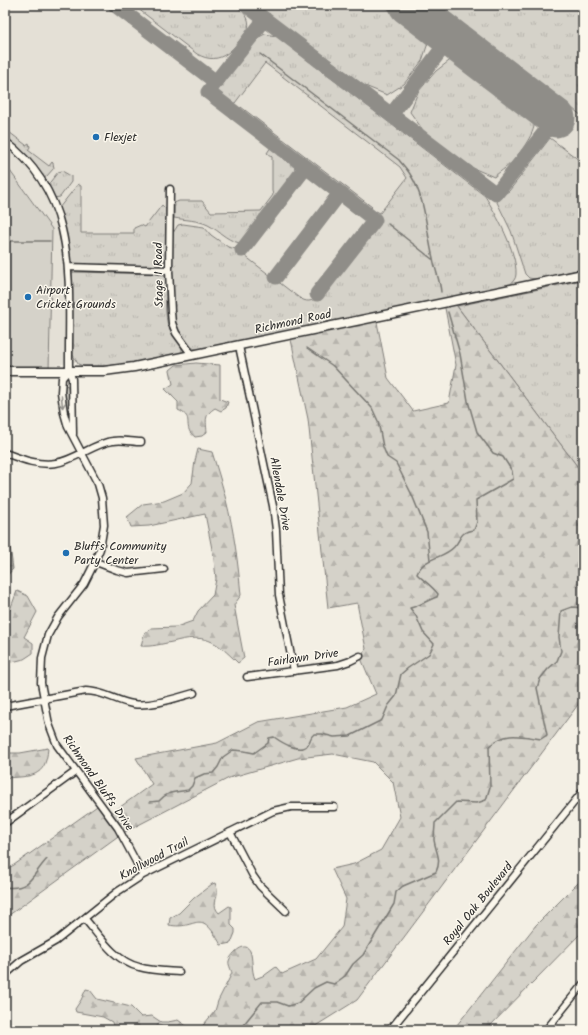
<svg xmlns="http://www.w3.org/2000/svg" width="588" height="1035" font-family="Kalam,sans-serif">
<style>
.built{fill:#e4e0d6}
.grass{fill:url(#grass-tufts);stroke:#807e7a}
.forest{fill:url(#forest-firs);stroke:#807e7a}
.garden{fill:#d5d2c9;stroke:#807e7a}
.water{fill:url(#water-waves);stroke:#787772}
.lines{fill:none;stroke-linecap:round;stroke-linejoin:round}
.stream{stroke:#787772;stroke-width:1.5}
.taxiway{stroke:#8f8d88;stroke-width:15}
.runway{stroke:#8f8d88;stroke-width:39}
.minor-casing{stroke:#2b2b2b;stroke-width:9}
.major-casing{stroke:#2b2b2b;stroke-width:11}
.minor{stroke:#fbf7ec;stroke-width:6}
.major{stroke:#fbf7ec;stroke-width:8}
.oneway{stroke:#93918c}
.poi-dot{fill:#1f6fb2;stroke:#fbf7ec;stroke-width:1.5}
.labels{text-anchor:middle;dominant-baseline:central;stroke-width:3;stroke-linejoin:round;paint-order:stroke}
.poi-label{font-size:12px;fill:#2b2b2b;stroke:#fbf7ec;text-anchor:start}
.street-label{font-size:12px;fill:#2b2b2b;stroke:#fbf7ec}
</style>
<defs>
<pattern id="grass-tufts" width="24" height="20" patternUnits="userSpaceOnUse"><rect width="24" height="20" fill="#d5d2c9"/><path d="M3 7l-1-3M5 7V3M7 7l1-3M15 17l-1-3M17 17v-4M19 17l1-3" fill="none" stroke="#b7b4ad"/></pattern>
<pattern id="forest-firs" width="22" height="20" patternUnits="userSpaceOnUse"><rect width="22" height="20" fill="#d5d2c9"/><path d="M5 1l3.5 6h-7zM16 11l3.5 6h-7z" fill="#b7b4ad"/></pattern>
<pattern id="water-waves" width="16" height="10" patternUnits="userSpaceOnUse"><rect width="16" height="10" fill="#aca9a2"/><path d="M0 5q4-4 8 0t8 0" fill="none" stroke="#8c8a84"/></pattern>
</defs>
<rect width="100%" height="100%" fill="#f3efe4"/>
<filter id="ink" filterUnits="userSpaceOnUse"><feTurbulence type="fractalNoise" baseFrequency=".025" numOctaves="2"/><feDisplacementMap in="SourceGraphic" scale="8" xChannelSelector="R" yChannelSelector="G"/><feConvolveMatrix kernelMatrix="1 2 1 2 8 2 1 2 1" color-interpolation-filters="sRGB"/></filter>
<g filter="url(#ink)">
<path class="built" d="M5,5H583V475L441,286L137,352L49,366L52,229L5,164Z"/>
<path class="grass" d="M133,5H235C243,12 251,17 248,29C235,47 222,68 197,54Z
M256,5H383L429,40L422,61L404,84L387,95L365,86Z
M429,5H583V117L572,108L569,112Z
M265,34L276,36L485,196C496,214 517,252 516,274C516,279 513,281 510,285L199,350C186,348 177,333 174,321C171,310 172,298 172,286C172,269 172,251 173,233L178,225L183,224L204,227L211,235L228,247L236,249L298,297C307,303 311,302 319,296L376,220L373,215L376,211L380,213L407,178L400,167L265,63L235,103H227L217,96L218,89L259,37Z
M453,58L534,118C538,131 519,154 511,163C506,168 499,172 494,177L473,168L444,148L423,130L410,112L418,92L436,71Z
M241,107L372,207L371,208L365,209L242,115L240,110Z
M5,129L26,145L29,143L30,147L28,150L49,166L52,162L53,163L54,168L46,177L43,178L5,140Z
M550,138L583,163V269L535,279L529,278L525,274L511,231L495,198L501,196L509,191Z
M273,144C285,154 300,160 293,178L244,243C230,244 220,231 208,225C198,220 185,220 174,218V203L179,201H202L211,212L261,211L273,195L272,191V157L267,153Z
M62,171L71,176V182L60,197L54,198L47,186L58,172Z
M78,184L81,186V233H134V228L141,225L145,227L162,205L166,209C166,219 167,253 165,260C163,264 159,266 155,267L74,264L70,262L64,223L59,208Z
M74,272L162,274L166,278C166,290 164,318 169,328C173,335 183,344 182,352L177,355L114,366H83L78,364L73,355L72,273Z
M583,280V474L457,306Z"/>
<path class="forest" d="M453,301L583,474V698L357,1000L309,1030H199L215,1011L218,1001L232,973C231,969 228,964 229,961C231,954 245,940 250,951C253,958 251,970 255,979L265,975L276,967L282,974L316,959L342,927L346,899L332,869L354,864L381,850L400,817L393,782L373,762L333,754L298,758L229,778L121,834L5,918V870L14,865L100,804L109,815L152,784L136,758L217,743L258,722L347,707L376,694L360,656L366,649L357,603L328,608L308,419L290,335L376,317L388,378L413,411L449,403L456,365L444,303Z
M196,363L220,365V399L228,402L226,408L221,411L215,408C204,415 206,420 207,432L202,436L195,437C193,435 191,434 190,432C185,422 193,417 178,410V402L165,389L173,384L170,370L176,365Z
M198,449L212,452C217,468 222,484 226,500C234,531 238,563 241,595L234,605L244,658L238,663C215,640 205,633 172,642C161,644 152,647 141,646L144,634L151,628L176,627L193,621L198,611L213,595L216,579L214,559L205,514L149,526L131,527L127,517L143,504L164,501L183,493L192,483L195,461Z
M17,591L28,596L37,612L24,637L33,643V653L24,659L12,662L5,659V612L10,610Z
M48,748C46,779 30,776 5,778V753H20Z
M583,878V931L486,1030H453L536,925Z
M215,883C216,886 217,888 217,890C218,899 211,905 219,913L229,906L231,907V925L235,929V933L231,943L221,945C199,905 198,931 169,925L170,918L179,913L194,898L212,884Z
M86,989L90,990L97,999L131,1007L141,1017L152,1016L161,1022H168L178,1020L192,1030H128L124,1029L122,1030H114L112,1022L103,1017L76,1012L75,1009L81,1000Z"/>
<path class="garden" d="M5,164L52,229L49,370H5Z
M65,385L68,386L71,418L70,425L65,397Z"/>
<path class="water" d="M5,540L9,544L10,546L13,569L5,578Z"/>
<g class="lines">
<path class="stream" d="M260,54L399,160C402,164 407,169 410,174C426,199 426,230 433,258C435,270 440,280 441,292
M388,224L432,259
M5,241H50
M307,348L333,366L372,408L378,421L383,447L387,457L396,463L412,495L427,532L430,560
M150,802L159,801C169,790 175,793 188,790L192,786L195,778L204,774L213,773L218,767L223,757L233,750L244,751L254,753L268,743L269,738L274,737C281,742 301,755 308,744C311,740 310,737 314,734H322L334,737L350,736L382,720L388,706L396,696L401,674L408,668L429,654L434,644L423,632L416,616L410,608C420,606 427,600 437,597L438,594C432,586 424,581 417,574C423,557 443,559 454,547C462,539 458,532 474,530L477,522L476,500L513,479L512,471L503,457L493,453L477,432L468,401L460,354L448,312
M5,887C30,891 32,875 47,859
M239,1030L262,1002H277L288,1006L298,1003L314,988L326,982L334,984L345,976L353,964L363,955L394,904L396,892L403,886L436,872C442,859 436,853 434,840C434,834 435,828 435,823L456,802L477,803L486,800L490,787L489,746C506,731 520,736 541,739L547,735L537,688L540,679L548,669L557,661L561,651L559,637L561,611L572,607L583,608"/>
<path class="taxiway" d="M115,5L216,82
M246,5L496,194L556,118
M265,19L208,92L375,220L317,294
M391,115L451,37
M242,250L306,167
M276,277L340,193"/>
<path class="runway" d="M408,5L556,118"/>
<defs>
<path id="minor" d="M5,141C81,198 68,286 69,370L72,379L73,434
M170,189L169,270L171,312L172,323L176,333L192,355
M68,267L169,270
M239,346L273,506L276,530L279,595L294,671
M69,370L62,378L61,392L64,413L68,427L98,484L102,498L104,525L100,549L92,568L84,584L58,617L48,635L42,658L41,683L49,724L57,745L118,828L143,875
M5,453C21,459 38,466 56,463C76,460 94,443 113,441C122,439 132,442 141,442
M96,562L117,570L128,573L164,569
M247,677L338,665L350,661L360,656
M5,706L86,691C103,691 116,701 133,704C150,707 176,698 194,693
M5,823L75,772
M230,832L253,876L260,886L286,911
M85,919C100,937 115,961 139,967C152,971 166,971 179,972
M5,975L21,961L56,941L117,892L143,875L273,811L291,807H334
M390,1030L583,791
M546,1030L583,984"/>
<path id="major" d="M5,371H104L134,367L583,274"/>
</defs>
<use href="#minor" class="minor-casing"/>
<use href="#major" class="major-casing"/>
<use href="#minor" class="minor"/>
<use href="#major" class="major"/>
</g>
<defs><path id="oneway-shaft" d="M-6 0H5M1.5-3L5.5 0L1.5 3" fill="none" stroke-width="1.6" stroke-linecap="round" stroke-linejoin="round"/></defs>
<use class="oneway" href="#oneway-shaft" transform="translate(62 402) rotate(84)"/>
</g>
<g class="poi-dot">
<circle cx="96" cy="137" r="4"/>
<circle cx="28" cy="297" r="4"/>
<circle cx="66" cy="553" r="4"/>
</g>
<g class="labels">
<g class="poi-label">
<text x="104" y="137">Flexjet</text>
<text x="36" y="290">Airport<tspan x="36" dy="14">Cricket Grounds</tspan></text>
<text x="74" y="546">Bluffs Community<tspan x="74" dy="14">Party Center</tspan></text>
</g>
<g class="street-label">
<text transform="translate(159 275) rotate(-91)">Stage I Road</text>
<text transform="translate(293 322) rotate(-12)">Richmond Road</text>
<text transform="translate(280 494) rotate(80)">Allendale Drive</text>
<text transform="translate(303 658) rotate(-8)">Fairlawn Drive</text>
<text transform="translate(98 783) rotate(55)">Richmond Bluffs Drive</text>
<text transform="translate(154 859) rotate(-28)">Knollwood Trail</text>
<text transform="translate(478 904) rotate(-51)">Royal Oak Boulevard</text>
</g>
</g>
<rect width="588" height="1035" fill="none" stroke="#fbf7ec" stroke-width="20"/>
<rect x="10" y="10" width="568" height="1015" fill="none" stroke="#2b2b2b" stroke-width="1.5" filter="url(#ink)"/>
</svg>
